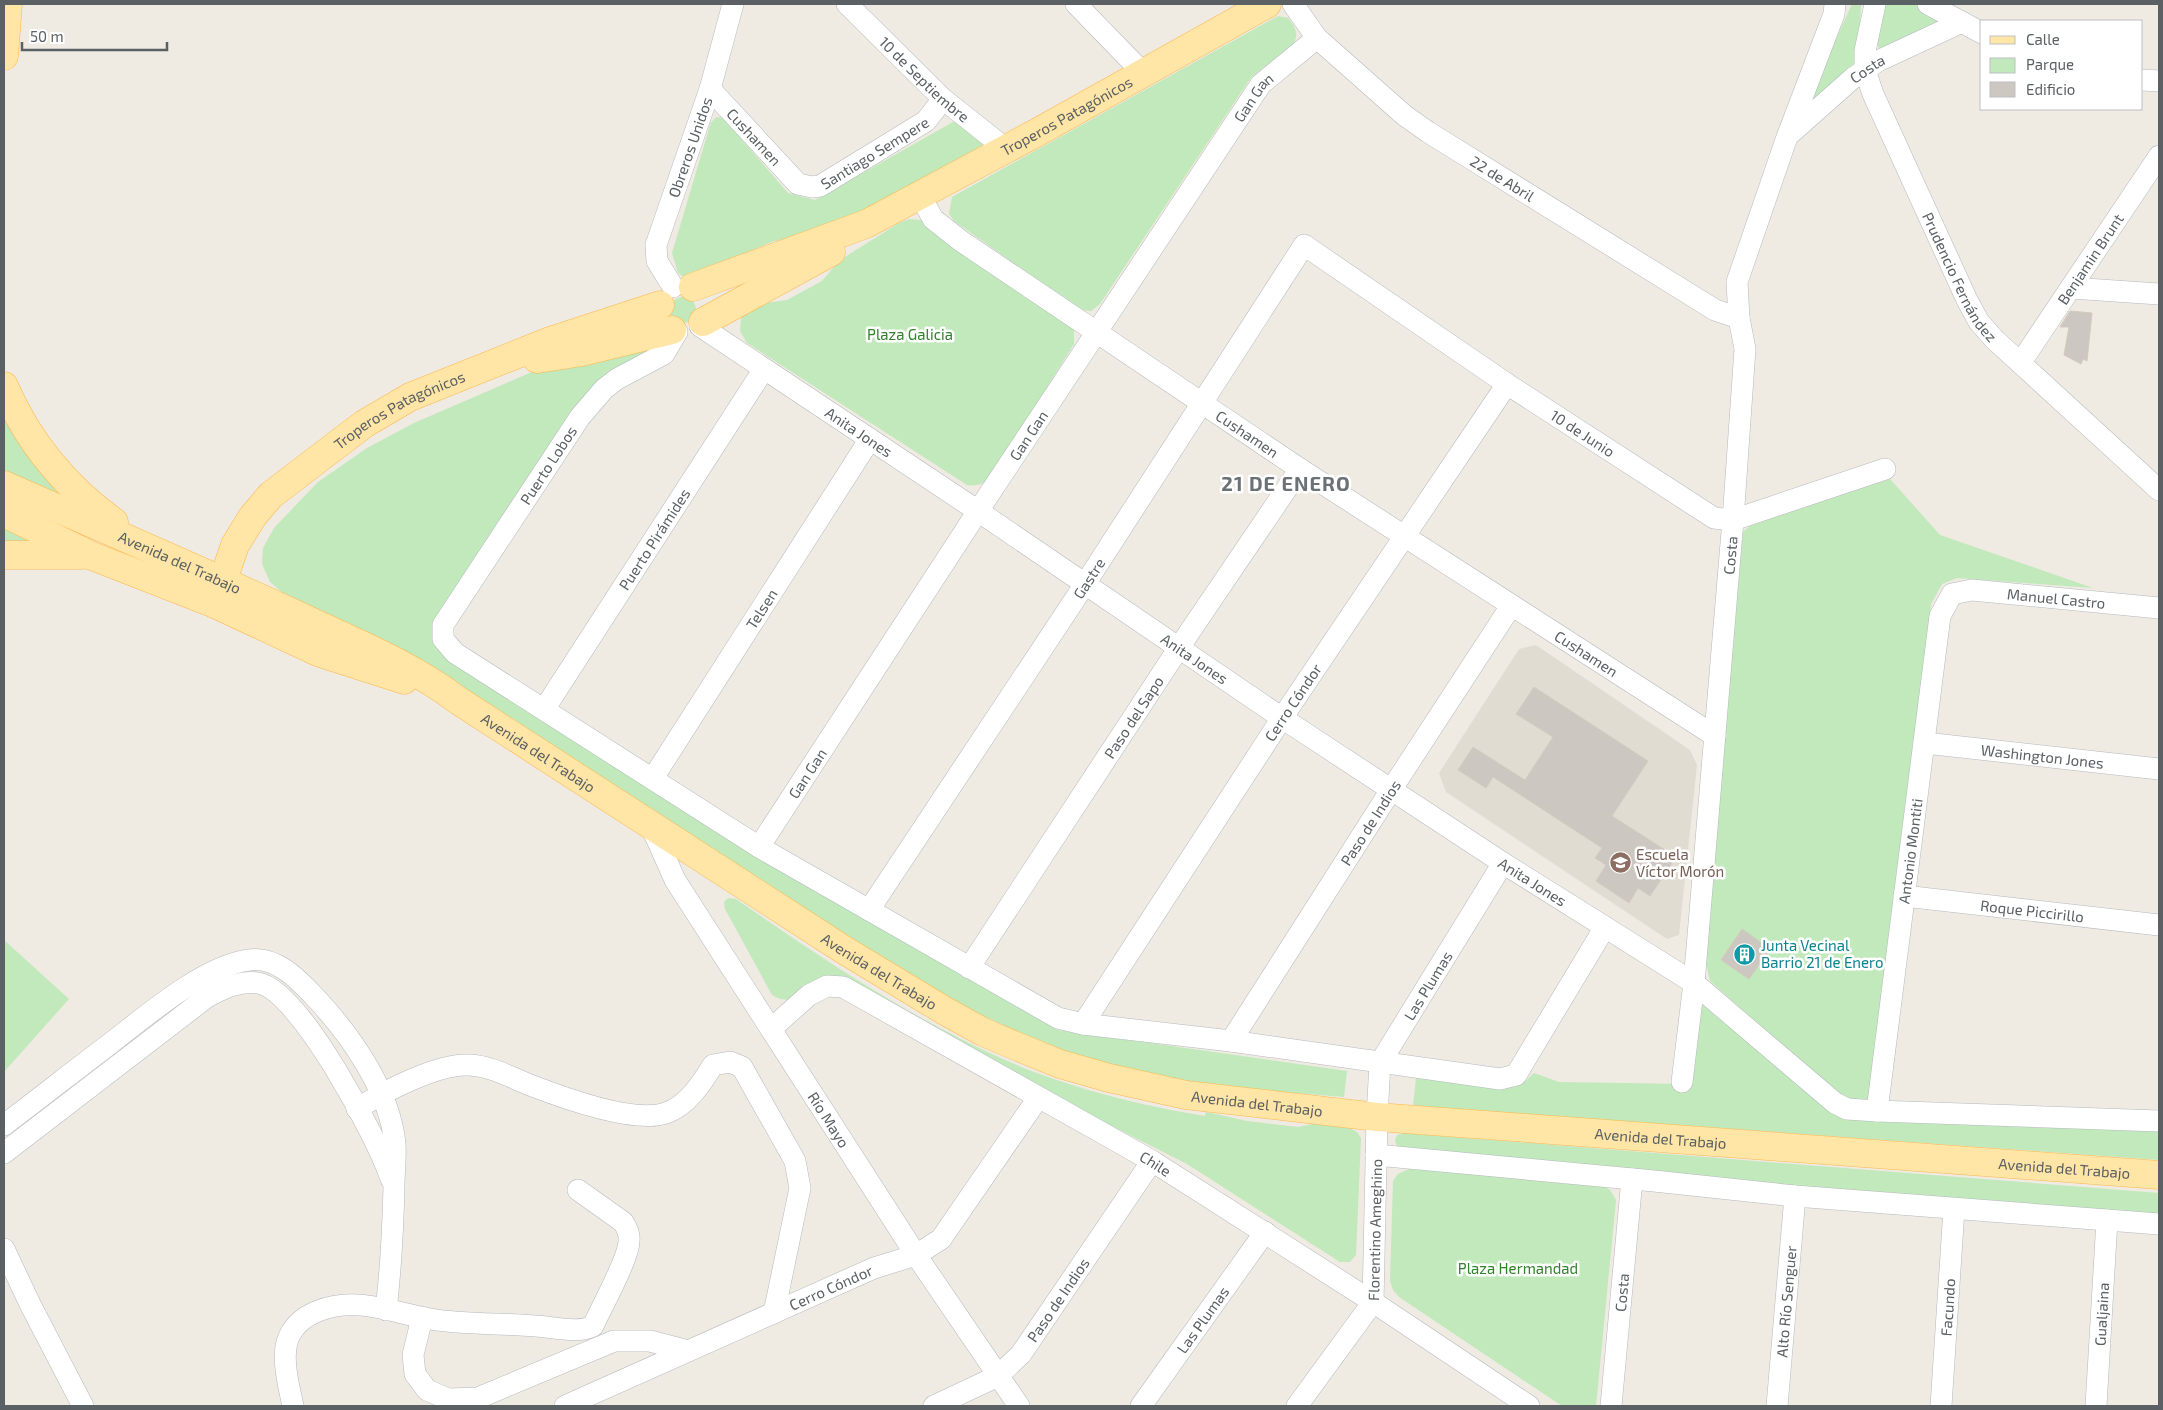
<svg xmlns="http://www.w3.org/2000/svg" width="2163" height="1410" font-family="'Exo 2',sans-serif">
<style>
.education{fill:#e1dcd2}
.green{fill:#c1e9bb}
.building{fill:#ccc7c1;stroke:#d4cbbf}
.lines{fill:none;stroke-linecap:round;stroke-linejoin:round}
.minor-casing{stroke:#b5b9be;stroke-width:22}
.major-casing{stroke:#ffb64a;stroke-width:29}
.minor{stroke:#fff;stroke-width:21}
.major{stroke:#ffe6a6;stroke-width:28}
.labels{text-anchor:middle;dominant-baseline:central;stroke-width:5;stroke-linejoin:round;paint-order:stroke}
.street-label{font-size:15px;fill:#5a6064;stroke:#fff}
.park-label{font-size:15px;fill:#32822b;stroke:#fff}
.education-label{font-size:15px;fill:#785e54;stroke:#fff;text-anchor:start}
.culture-label{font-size:15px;fill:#0d838f;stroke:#fff;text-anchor:start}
.district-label{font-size:20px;font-weight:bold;letter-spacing:1px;fill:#6b7276;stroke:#fff}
</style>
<rect width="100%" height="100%" fill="#efeae2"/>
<path class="education" d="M1536,645L1690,750L1697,765L1679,935L1667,939L1446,792L1439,773L1519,649Z"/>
<path class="green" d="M1852,4H1861C1860,19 1860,35 1858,51C1853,75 1828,96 1811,113L1813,89Z
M1883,4H1925L1943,22L1883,53L1876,44Z
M1278,16L1288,18C1316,50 1264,58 1248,82C1199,156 1149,230 1100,304L1091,311L1080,310L954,221L949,214L952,197Z
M717,117L723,118L788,193L815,200L953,122L966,125L984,140L983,145L831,229L813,237L774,241L748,252L724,269L686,279L678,273L672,253L711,122Z
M909,219L920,220L930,225L1074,327V344L992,475C985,483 978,487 967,485L747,343L740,331L741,319L746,310L759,304L787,300L822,281L840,260L899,223Z
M670 310a13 13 0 1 1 26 0a13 13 0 1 1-26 0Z
M652,345L650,351L603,376L579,405L437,630L759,859L1058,1030L1347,1071L1344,1097L1198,1085L1099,1063L1030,1038L964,1007L291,600L270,582L262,564L263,548L274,528L318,482L367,448L414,423L532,372L617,351Z
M4,406L66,501L4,475Z
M1890,479L1940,535L2093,588L1957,578L1942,584L1931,604L1915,755L1869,1101L1861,1105L1840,1097L1710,981L1705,959L1743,532L1753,523Z
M4,524L45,543L4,547Z
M728,898L736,899C824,960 913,1020 1012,1063C1070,1088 1143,1106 1205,1116L1206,1112L1247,1121L1298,1127L1317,1123L1348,1127L1357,1132L1361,1138L1356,1255L1350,1262H1340L1187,1164L1074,1107L847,983L788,1000L780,999L772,995L725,909L724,902Z
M4,940L69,999L4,1072Z
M1700,1001L1838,1112L2159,1128V1160L1413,1106L1416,1078L1509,1087L1522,1084L1534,1073L1559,1082L1687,1084Z
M1404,1133L2159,1193V1215L1799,1187L1397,1147L1395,1140L1397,1135Z
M1409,1169L1600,1184L1610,1190L1616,1200L1596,1406H1562L1399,1297L1393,1290L1390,1281L1393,1181L1398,1174Z"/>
<path class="building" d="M2070,311L2092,313L2087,361L2083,359L2081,364L2064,355L2069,327H2060Z
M1534,687L1648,761L1612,816L1676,857L1650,896L1638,888L1629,903L1596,881L1606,865L1595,858L1602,848L1493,777L1486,788L1458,770L1473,747L1525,780L1553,737L1516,714Z
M1742,929L1770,949L1749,979L1721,960Z"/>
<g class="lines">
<defs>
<g id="minor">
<path id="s1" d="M847,4L943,99L1006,149"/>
<path d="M1076,4L1144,74"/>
<path id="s2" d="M1293,4L1317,38L1404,115L1428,132L1715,310L1739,318"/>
<path id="s3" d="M1875,4L1865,51V70L1873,94L1967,300L1979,322L1994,339L2159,490"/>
<path d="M1928,4L1982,33"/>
<path d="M2142,80L2159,81"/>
<path id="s4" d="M710,89L798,184L812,187L820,186L926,121L943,99"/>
<path id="s5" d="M1791,133L1853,78L1878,61L1962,22"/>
<path id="s6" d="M920,195L933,219L961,241L1300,469L1715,736"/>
<path id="s7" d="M673,287L657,261L656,245L710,89L733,4"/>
<path d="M2071,288L2159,294"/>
<path id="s8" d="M700,326L978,511L1282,718L1503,863L1694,983L1835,1103L1847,1109L1877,1111L2159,1121"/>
<path d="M677,332L664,354L617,379L604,389L580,417L443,625V639L455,653L759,847L1058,1018L1083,1024L1231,1041L1500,1079L1516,1075L1605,927"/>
<path id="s9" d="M2021,362L2159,156"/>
<path id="s10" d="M545,708L764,369"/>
<path id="s11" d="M1925,743L2159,769"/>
<path id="s12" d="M653,778L870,439"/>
<path id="s13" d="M651,826L675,880L916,1255L1019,1406"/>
<path id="s14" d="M759,847L978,511L1261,84L1317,38"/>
<path id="s15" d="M1904,896L2159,925"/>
<path id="s16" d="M869,910L1085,584L1304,245L1507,384L1714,518L1733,520L1885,469"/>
<path id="s17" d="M969,968L1178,649L1300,469"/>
<path id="s18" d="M1083,1024L1282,718L1507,384"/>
<path id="s19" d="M771,1029L809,995L827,986L843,987L1152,1161L1373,1302L1529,1406"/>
<path id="s20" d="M1231,1041L1391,790L1511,606"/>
<path id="s21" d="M1682,1082L1694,983L1733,520L1745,349L1739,318L1737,282L1787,137L1834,14L1835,4"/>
<path d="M357,1109C383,1092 438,1063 469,1065C491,1066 510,1077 530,1085C561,1097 634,1124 666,1113C687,1106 702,1083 713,1065L730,1062L742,1067L795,1161L800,1188L774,1313"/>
<path id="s22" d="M1877,1111L1940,616L1952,594L1972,590L2159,608"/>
<path d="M4,1125C40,1098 75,1070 111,1043C147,1015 204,966 249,960C275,956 296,977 313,995C349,1033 390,1090 395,1144C396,1158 394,1172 394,1186C393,1227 391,1268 386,1310"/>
<path d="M4,1153L207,997C222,989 240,980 258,983C299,989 378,1139 391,1179"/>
<path d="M1376,1155L1654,1181L1795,1196L2159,1224"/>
<path d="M4,1249L31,1306L83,1406"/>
<path d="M422,1318L413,1355L415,1374L427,1390L448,1399L478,1398L614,1341H650L688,1351"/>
<path d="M293,1406C289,1387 282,1361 287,1342C292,1326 303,1317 318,1311C357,1296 390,1312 430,1319C465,1325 501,1323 536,1326C553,1327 578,1334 593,1326C601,1308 629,1258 629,1241C630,1234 627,1228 623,1222L578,1190"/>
<path id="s23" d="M565,1406L874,1268L916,1255L941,1239L1038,1098"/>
<path id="s24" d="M934,1406L998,1376L1021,1354L1152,1161"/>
<path id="s25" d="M1141,1406L1265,1232"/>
<path id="s26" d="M1297,1406L1373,1302L1377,1117L1380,1063L1503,863"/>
<path id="s27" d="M1611,1406L1632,1179"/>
<path id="s28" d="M1777,1406L1795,1196"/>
<path id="s29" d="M1941,1406L1954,1209"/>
<path id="s30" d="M2096,1406L2107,1220"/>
</g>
<g id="major">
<path d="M4,56L8,4"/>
<path id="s31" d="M693,287L866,224L1036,133L1267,4"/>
<path d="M703,322L831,252"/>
<path d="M537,359L582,352L672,330"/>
<path d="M4,386C28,442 64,486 114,522"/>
<path id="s32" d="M4,485C102,528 201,570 299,616C354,642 410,664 459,701L844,950L945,1011L983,1032L1016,1046L1060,1064L1109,1078L1186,1095L1377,1117L2159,1175"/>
<path d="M4,513L92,556L215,604L320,653L404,680"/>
<path d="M4,555H82"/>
<path id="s33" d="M215,604L235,545L253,516L271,495L364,424L410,397L550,341L660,305"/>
</g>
</defs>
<use href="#minor" class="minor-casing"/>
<use href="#major" class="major-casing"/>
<use href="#minor" class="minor"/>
<use href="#major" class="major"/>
</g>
<defs>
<symbol id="school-disc" viewBox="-11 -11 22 22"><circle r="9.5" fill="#8d6e63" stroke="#fff"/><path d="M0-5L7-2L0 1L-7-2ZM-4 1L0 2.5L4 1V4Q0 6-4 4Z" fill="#fff"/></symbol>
<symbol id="building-disc" viewBox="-11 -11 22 22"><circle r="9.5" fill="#0f9aa8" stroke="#fff"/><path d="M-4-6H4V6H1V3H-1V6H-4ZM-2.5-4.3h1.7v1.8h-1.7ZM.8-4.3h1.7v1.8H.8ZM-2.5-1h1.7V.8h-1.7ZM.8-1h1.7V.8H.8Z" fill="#fff"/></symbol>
</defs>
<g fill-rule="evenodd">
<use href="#school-disc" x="1608" y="850" width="25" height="25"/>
<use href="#building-disc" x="1732" y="942" width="25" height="25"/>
</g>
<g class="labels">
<g class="street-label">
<text stroke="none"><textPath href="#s5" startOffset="100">Costa</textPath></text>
<text stroke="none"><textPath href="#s1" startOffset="108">10 de Septiembre</textPath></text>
<text stroke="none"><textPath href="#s14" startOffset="898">Gan Gan</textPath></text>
<text stroke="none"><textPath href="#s31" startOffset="412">Troperos Patagónicos</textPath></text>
<text stroke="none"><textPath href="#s4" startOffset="65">Cushamen</textPath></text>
<text stroke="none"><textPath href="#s7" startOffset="150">Obreros Unidos</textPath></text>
<text stroke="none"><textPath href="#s4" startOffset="216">Santiago Sempere</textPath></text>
<text stroke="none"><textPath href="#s2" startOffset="275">22 de Abril</textPath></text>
<text stroke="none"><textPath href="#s9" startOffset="124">Benjamin Brunt</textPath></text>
<text stroke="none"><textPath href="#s3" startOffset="295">Prudencio Fernández</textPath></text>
<text stroke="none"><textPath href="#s33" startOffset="279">Troperos Patagónicos</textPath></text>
<text stroke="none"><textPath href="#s8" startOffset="191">Anita Jones</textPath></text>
<text stroke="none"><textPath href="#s6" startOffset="408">Cushamen</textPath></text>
<text stroke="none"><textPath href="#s16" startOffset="1131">10 de Junio</textPath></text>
<text stroke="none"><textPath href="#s14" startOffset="492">Gan Gan</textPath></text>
<text transform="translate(548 465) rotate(-57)">Puerto Lobos</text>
<text stroke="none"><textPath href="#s10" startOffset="201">Puerto Pirámides</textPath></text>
<text stroke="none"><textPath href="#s21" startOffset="529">Costa</textPath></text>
<text stroke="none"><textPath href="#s32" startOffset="192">Avenida del Trabajo</textPath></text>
<text stroke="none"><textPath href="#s16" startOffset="398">Gastre</textPath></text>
<text stroke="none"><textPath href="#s22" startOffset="629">Manuel Castro</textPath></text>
<text stroke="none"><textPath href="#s12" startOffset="201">Telsen</textPath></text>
<text stroke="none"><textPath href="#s6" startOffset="812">Cushamen</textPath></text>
<text stroke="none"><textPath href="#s8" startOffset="596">Anita Jones</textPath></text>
<text stroke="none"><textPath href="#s18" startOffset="384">Cerro Cóndor</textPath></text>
<text stroke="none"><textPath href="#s17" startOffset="300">Paso del Sapo</textPath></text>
<text stroke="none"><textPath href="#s32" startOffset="599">Avenida del Trabajo</textPath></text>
<text stroke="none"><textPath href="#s11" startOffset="118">Washington Jones</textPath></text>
<text stroke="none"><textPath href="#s14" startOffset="88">Gan Gan</textPath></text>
<text stroke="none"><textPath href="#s20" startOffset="259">Paso de Indios</textPath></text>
<text stroke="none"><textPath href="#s22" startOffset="262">Antonio Montiti</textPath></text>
<text stroke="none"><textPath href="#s8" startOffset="1001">Anita Jones</textPath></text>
<text stroke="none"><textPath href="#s15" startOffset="129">Roque Piccirillo</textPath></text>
<text stroke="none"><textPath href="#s32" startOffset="1004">Avenida del Trabajo</textPath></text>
<text stroke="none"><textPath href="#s26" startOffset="459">Las Plumas</textPath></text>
<text stroke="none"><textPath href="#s32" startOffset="1409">Avenida del Trabajo</textPath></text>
<text stroke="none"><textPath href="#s13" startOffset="344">Río Mayo</textPath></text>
<text stroke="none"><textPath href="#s32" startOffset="1814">Avenida del Trabajo</textPath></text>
<text stroke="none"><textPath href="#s19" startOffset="446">Chile</textPath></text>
<text stroke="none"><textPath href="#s32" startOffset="2219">Avenida del Trabajo</textPath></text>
<text stroke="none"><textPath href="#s26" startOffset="201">Florentino Ameghino</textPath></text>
<text stroke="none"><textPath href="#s23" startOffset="291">Cerro Cóndor</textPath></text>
<text stroke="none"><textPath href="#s27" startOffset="114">Costa</textPath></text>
<text stroke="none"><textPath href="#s24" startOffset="168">Paso de Indios</textPath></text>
<text stroke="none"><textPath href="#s28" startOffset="105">Alto Río Senguer</textPath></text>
<text stroke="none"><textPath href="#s29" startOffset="99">Facundo</textPath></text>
<text stroke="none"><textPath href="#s30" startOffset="92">Gualjaina</textPath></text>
<text stroke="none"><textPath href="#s25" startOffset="106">Las Plumas</textPath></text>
</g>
<g class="park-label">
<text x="910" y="334">Plaza Galicia</text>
<text x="1518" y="1268">Plaza Hermandad</text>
</g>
<g class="education-label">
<text x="1636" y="854">Escuela<tspan x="1636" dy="17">Víctor Morón</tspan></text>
</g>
<g class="culture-label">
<text x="1761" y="945">Junta Vecinal<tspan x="1761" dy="17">Barrio 21 de Enero</tspan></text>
</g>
<g class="district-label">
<text x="1286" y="483">21 DE ENERO</text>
</g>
</g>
<rect width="2163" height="1410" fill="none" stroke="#5a6064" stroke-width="10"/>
<rect x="1980" y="20" width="162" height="90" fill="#ffffff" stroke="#bdbfc1"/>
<rect x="1990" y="36" width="25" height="8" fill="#ffe6a6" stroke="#bdbfc1"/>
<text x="2026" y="45" font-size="15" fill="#5a6064">Calle</text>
<rect x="1990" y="58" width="25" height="15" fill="#c1e9bb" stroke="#bdbfc1"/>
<text x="2026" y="70" font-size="15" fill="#5a6064">Parque</text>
<rect x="1990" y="82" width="25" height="15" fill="#ccc7c1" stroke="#bdbfc1"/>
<text x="2026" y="95" font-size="15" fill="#5a6064">Edificio</text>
<path d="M22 42v8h145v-8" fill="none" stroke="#5a6064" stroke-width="2.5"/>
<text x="30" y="42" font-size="15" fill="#5a6064" stroke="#ffffff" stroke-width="4" paint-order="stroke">50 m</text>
</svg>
